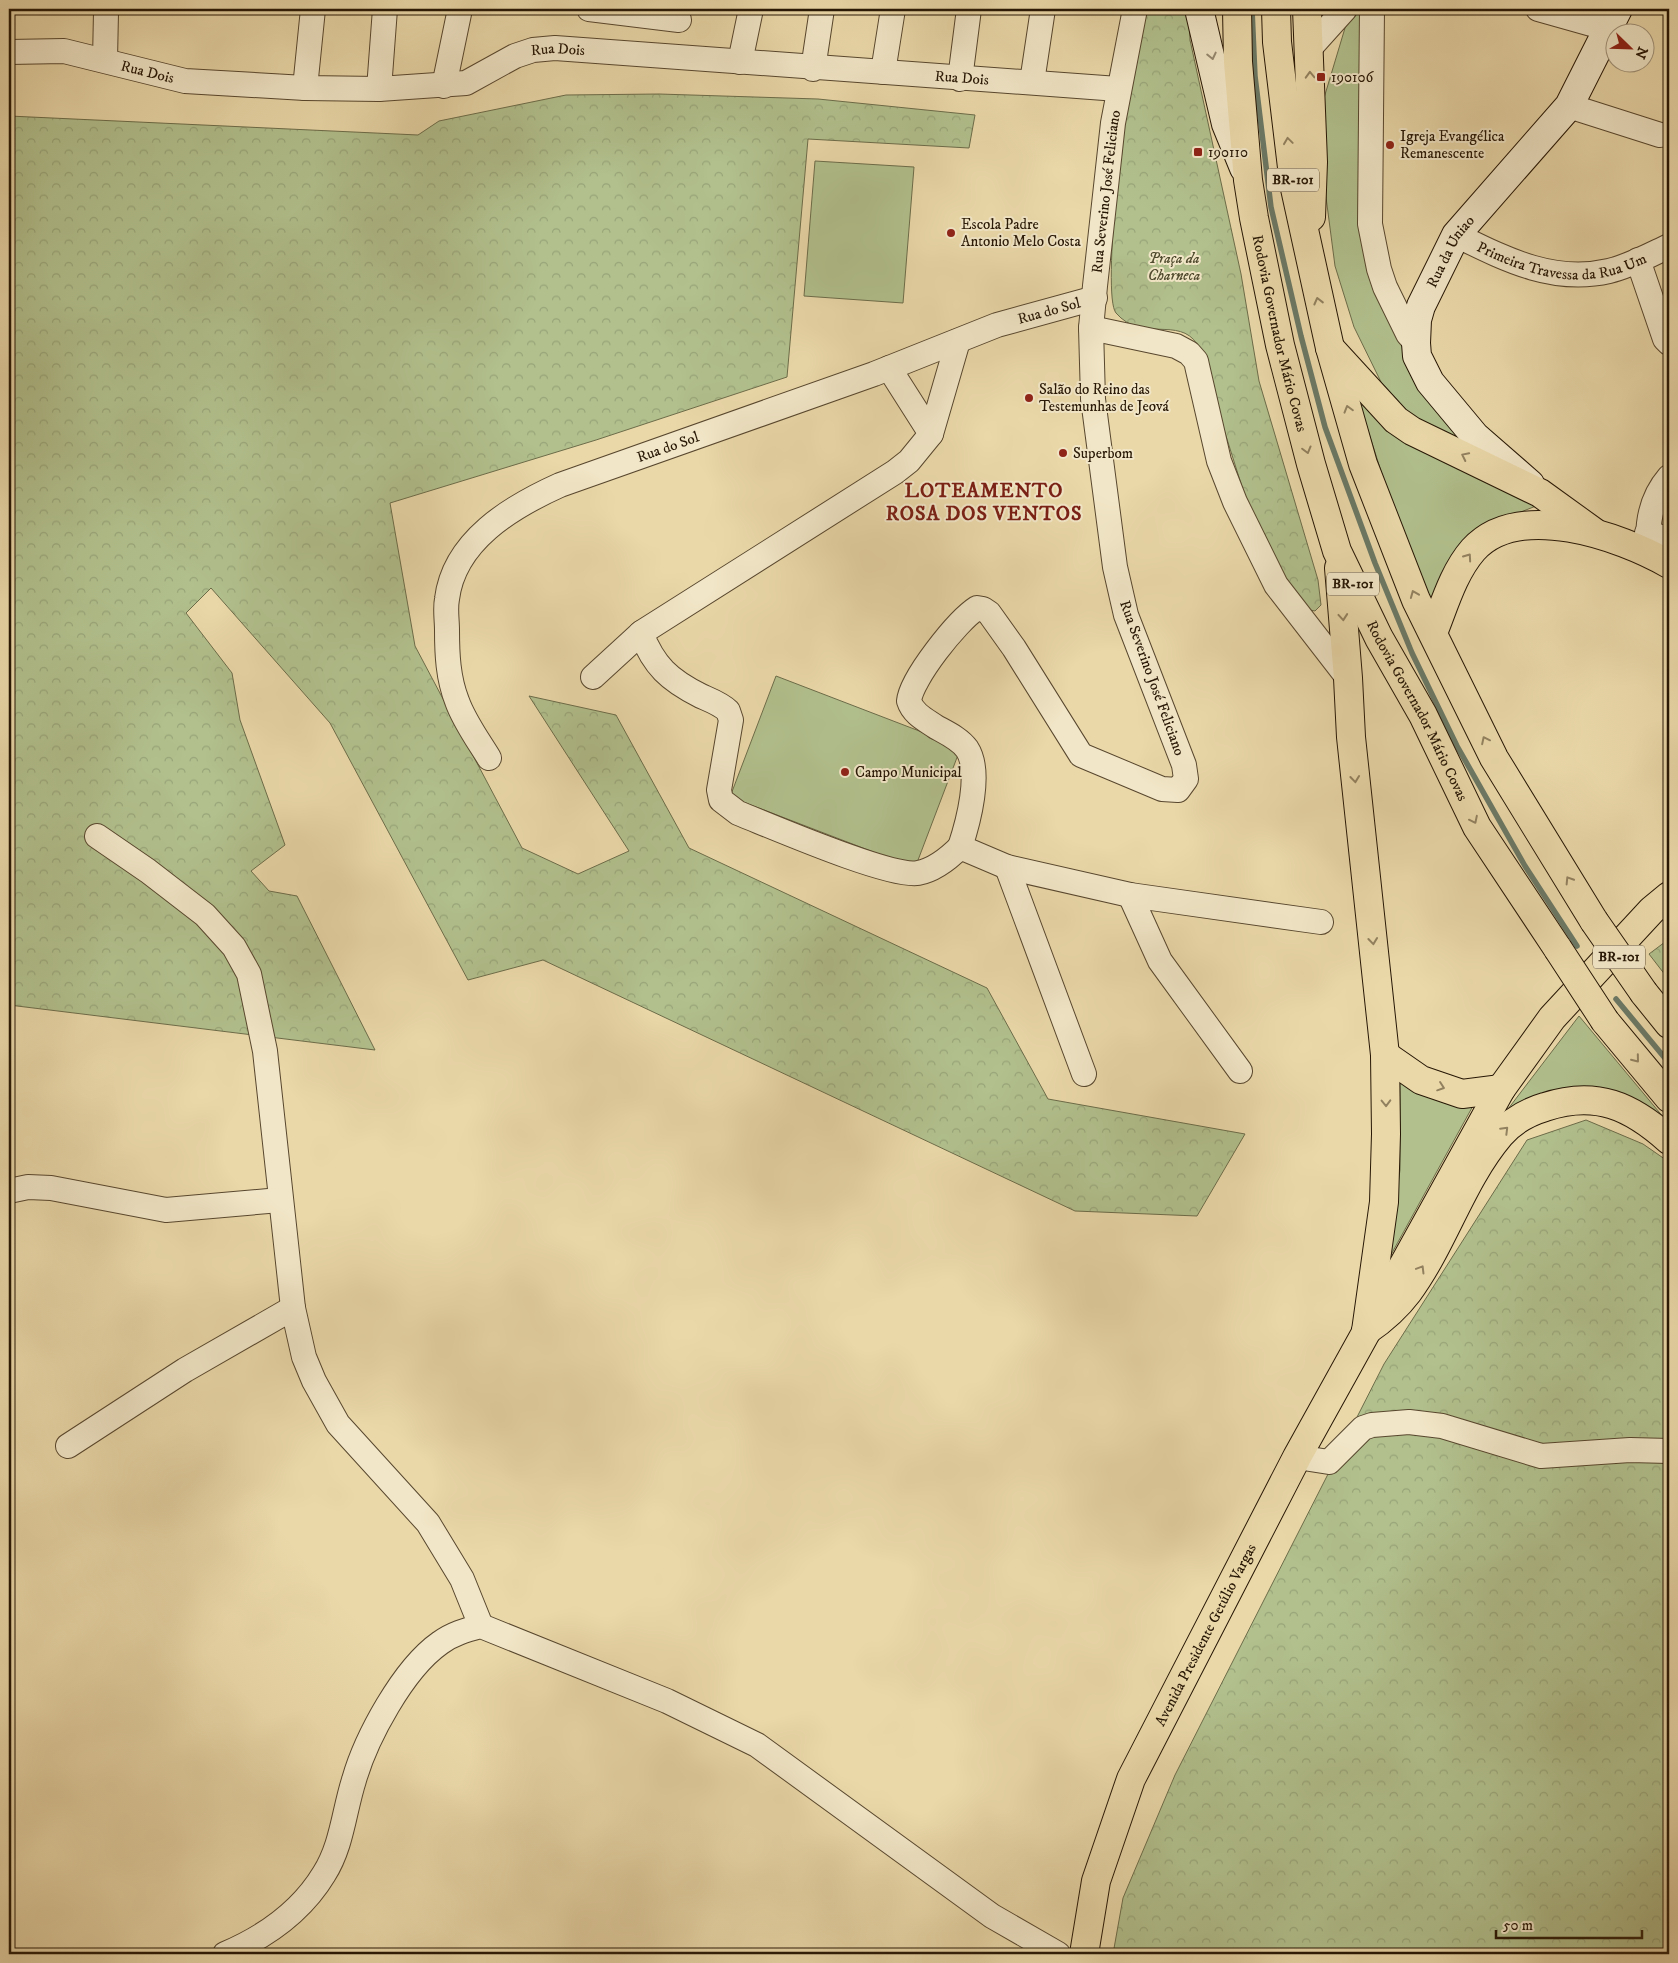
<svg xmlns="http://www.w3.org/2000/svg" width="1678" height="1963" font-family="'IM FELL DW Pica',serif">
<style>
.grass{fill:#b1c08d;stroke:#6c6c49}
.forest{fill:url(#forest-crowns);stroke:#6c6c49}
.lines{fill:none;stroke-linecap:round;stroke-linejoin:round}
.stream{stroke:#6b7966;stroke-width:5.5}
.street-casing{stroke:#58472e;stroke-width:26}
.secondary-casing{stroke:#271705;stroke-width:30}
.primary-casing{stroke:#271705;stroke-width:30}
.highway-casing{stroke:#271705;stroke-width:30}
.street{stroke:#f1e6c7;stroke-width:24}
.secondary{stroke:#f1e6c7;stroke-width:28}
.primary{stroke:#ead8a9;stroke-width:28}
.highway{stroke:#ead8a9;stroke-width:28}
.highway-bridge-casing{stroke:#271705;stroke-width:30;stroke-linecap:butt}
.highway-bridge{stroke:#ead8a9;stroke-width:28}
.oneway{stroke:#968970}
.oneway2{stroke:#92815f}
.poi-dot{fill:#8f2418;stroke:#f1e6c7;stroke-width:2}
.labels{text-anchor:middle;dominant-baseline:central;stroke-width:4;stroke-linejoin:round;paint-order:stroke}
.shield{fill:#f1e6c7;stroke:#64553f;stroke-width:1}
.shield-label{font-size:14px;font-weight:bold;fill:#271705}
.street-label{font-size:15px;fill:#271705;stroke:#f1e6c7}
.poi-label{font-size:15px;fill:#271705;stroke:#f1e6c7;text-anchor:start}
.park-label{font-size:15px;font-style:italic;fill:#504a2e;stroke:#f1e6c7}
.district-label{font-size:20px;font-weight:bold;letter-spacing:1px;fill:#7a1f14;stroke:#f1e6c7}
</style>
<defs>
<pattern id="forest-crowns" width="20" height="18" patternUnits="userSpaceOnUse" patternTransform="scale(1.25)"><rect width="20" height="18" fill="#b1c08d"/><path d="M2 6a3 3 0 1 1 6 0M12 15a3 3 0 1 1 6 0" fill="none" stroke="#98a478"/></pattern>
</defs>
<rect width="100%" height="100%" fill="#ead8a9"/>
<filter id="stains"><feTurbulence type="fractalNoise" baseFrequency=".004" numOctaves="4"/><feColorMatrix values="0 0 0 0 .2 0 0 0 0 .09 0 0 0 0 .02 0 0 0 .5 -.17"/></filter>
<radialGradient id="worn" r=".72"><stop offset=".6" stop-color="#630" stop-opacity="0"/><stop offset="1" stop-color="#630" stop-opacity=".3"/></radialGradient>
<path class="grass" d="M1356,9H1365V216L1406,348L1540,493L1417,422L1381,382L1354,327L1335,266L1321,159L1324,98L1345,28Z
M815,161L914,167L903,303L804,296Z
M1359,402L1410,445L1541,504L1483,527L1433,612L1386,487Z
M776,676L961,747L915,868L730,797Z
M1579,1016L1669,1124L1629,1103L1492,1130Z
M1400,1081L1474,1104L1387,1262L1400,1170Z"/>
<path class="forest" d="M1144,9H1188L1190,40L1241,274L1259,381L1318,580L1321,605L1315,611L1305,609L1284,581L1255,528L1197,344C1179,316 1142,343 1116,313C1101,295 1126,86 1132,53C1135,38 1140,23 1144,9Z
M659,94L818,99L975,115L969,148L808,139L787,377L596,440L390,503L415,646L522,848L578,874L629,851L529,696L616,715L689,848L987,988L1048,1099L1245,1134L1197,1216L1075,1211L543,960L468,980L330,723L211,588L186,613L232,673L240,720L285,845L251,871L269,891L297,896L375,1050L9,1005V116L418,135L439,121L566,95Z
M1669,939V980L1649,954Z
M1586,1120L1643,1144L1669,1162V1954H1113L1123,1898L1175,1775L1384,1364L1527,1140Z"/>
<g class="lines">
<path class="stream" d="M1252,9L1255,76L1271,207L1301,336L1325,427L1375,563L1412,653L1457,746L1525,866L1577,946
M1616,999L1669,1063"/>
<defs>
<g id="street">
<path d="M589,9L679,20"/>
<path d="M1372,9L1370,224L1379,269L1385,287L1408,334L1416,343"/>
<path d="M1538,9L1609,29"/>
<path d="M1309,49L1345,9"/>
<path id="s1" d="M9,52L64,51L185,81L305,88L379,89L466,83L515,56L533,50L555,48L1118,89"/>
<path d="M105,60L106,12"/>
<path d="M740,62L751,9"/>
<path d="M813,69L822,9"/>
<path d="M883,72L893,9"/>
<path d="M960,79L969,9"/>
<path d="M1032,82L1043,9"/>
<path d="M444,86L460,9"/>
<path d="M305,88L313,9"/>
<path d="M379,89L385,9"/>
<path d="M1569,106L1660,135"/>
<path id="s2" d="M1456,235C1505,259 1553,284 1609,271C1630,266 1650,255 1669,246"/>
<path d="M1638,260L1665,339L1669,343"/>
<path d="M1091,328L1176,346L1189,353L1196,361L1198,370L1219,461L1235,502L1276,585L1348,678"/>
<path d="M958,341L931,434L909,461L895,472L641,633C654,666 669,680 701,696C710,700 721,704 728,711L731,720L719,790L721,800L738,813C771,826 890,878 918,873C934,870 949,858 960,847L1007,867L1130,895L1321,922"/>
<path d="M889,368L931,434"/>
<path d="M1647,533L1669,539"/>
<path d="M1649,553C1646,525 1650,499 1669,477"/>
<path d="M593,677L641,633"/>
<path id="s3" d="M489,758C478,740 464,721 457,701C448,678 447,654 447,630C447,620 445,609 447,599C454,541 511,507 560,485L874,374L997,325L1095,298"/>
<path d="M97,836L148,871L205,915L234,947L249,974L265,1051L293,1308L304,1357L314,1381L338,1424L428,1523L462,1579L481,1626"/>
<path id="s4" d="M960,847C968,823 982,772 967,749C960,739 947,733 936,727C926,720 913,714 909,701C911,679 957,621 977,608L983,609L989,613L1014,648L1081,755L1162,789L1178,790L1186,779L1184,765L1126,615L1115,567L1093,399L1091,328L1095,286L1113,123L1135,9"/>
<path d="M1007,867L1084,1074"/>
<path d="M1130,895L1160,961L1240,1071"/>
<path d="M9,1191L28,1187L51,1188L166,1210L280,1200"/>
<path d="M68,1446L185,1370L293,1308"/>
<path d="M1297,1457L1329,1462L1363,1428L1372,1425L1409,1422L1442,1426L1541,1456L1630,1450L1669,1451"/>
<path d="M225,1954C265,1937 301,1912 324,1874C342,1846 344,1811 354,1780C366,1738 403,1669 440,1643C452,1634 466,1630 481,1626L667,1701L757,1745L992,1916L1058,1954"/>
</g>
<g id="secondary">
<path d="M1199,9L1226,124L1244,168"/>
<path id="s5" d="M1530,484L1475,436L1430,382L1417,356L1416,343L1417,320L1421,306L1456,235L1569,106L1618,9"/>
</g>
<g id="primary">
<path d="M1330,348L1396,420L1412,431L1540,493L1594,532"/>
<path d="M1433,633C1444,606 1453,573 1473,550C1518,500 1620,536 1669,564"/>
<path id="s6" d="M1084,1954L1096,1881L1131,1779L1297,1457L1501,1089L1552,1018L1652,910L1669,896"/>
</g>
<g id="highway">
<path id="s7" d="M1237,9L1238,62L1248,180L1254,218L1280,345L1311,464L1337,551L1379,638L1423,715L1477,827L1558,949"/>
<path d="M1276,9L1277,42L1294,184L1330,348L1363,464L1416,600L1494,758L1594,921"/>
<path d="M1307,9L1313,162L1311,217"/>
<path d="M1339,568L1348,678L1351,737L1385,1055L1386,1134L1384,1202L1366,1331"/>
<path d="M1644,993L1669,1024"/>
<path d="M1605,1021L1669,1098"/>
<path d="M1385,1055L1421,1080L1462,1094L1501,1089"/>
<path d="M1366,1331C1382,1320 1396,1308 1408,1292C1444,1243 1461,1181 1500,1135C1512,1121 1528,1112 1545,1107C1596,1090 1631,1106 1669,1140"/>
</g>
</defs>
<use href="#street" class="street-casing"/>
<use href="#secondary" class="secondary-casing"/>
<use href="#primary" class="primary-casing"/>
<use href="#highway" class="highway-casing"/>
<use href="#street" class="street"/>
<use href="#secondary" class="secondary"/>
<use href="#primary" class="primary"/>
<use href="#highway" class="highway"/>
<defs>
<path id="highway-bridge" d="M1594,921L1644,993
M1558,949L1605,1021"/>
</defs>
<use href="#highway-bridge" class="highway-bridge-casing"/>
<use href="#highway-bridge" class="highway-bridge"/>
</g>
<defs><path id="oneway-chevron" d="M-2-3.5L2.5 0L-2 3.5" fill="none" stroke-width="1.6" stroke-linecap="round" stroke-linejoin="round" transform="scale(1.25)"/></defs>
<use class="oneway" href="#oneway-chevron" transform="translate(1212 56) rotate(77)"/>
<g class="oneway2">
<use href="#oneway-chevron" transform="translate(1310 75) rotate(-92)"/>
<use href="#oneway-chevron" transform="translate(1288 141) rotate(-98)"/>
<use href="#oneway-chevron" transform="translate(1318 301) rotate(-104)"/>
<use href="#oneway-chevron" transform="translate(1348 409) rotate(-106)"/>
<use href="#oneway-chevron" transform="translate(1307 450) rotate(75)"/>
<use href="#oneway-chevron" transform="translate(1465 456) rotate(-154)"/>
<use href="#oneway-chevron" transform="translate(1468 557) rotate(-55)"/>
<use href="#oneway-chevron" transform="translate(1414 594) rotate(-112)"/>
<use href="#oneway-chevron" transform="translate(1343 617) rotate(85)"/>
<use href="#oneway-chevron" transform="translate(1485 740) rotate(-116)"/>
<use href="#oneway-chevron" transform="translate(1355 779) rotate(84)"/>
<use href="#oneway-chevron" transform="translate(1474 820) rotate(64)"/>
<use href="#oneway-chevron" transform="translate(1569 880) rotate(-122)"/>
<use href="#oneway-chevron" transform="translate(1373 941) rotate(84)"/>
<use href="#oneway-chevron" transform="translate(1636 1059) rotate(51)"/>
<use href="#oneway-chevron" transform="translate(1441 1087) rotate(19)"/>
<use href="#oneway-chevron" transform="translate(1386 1103) rotate(89)"/>
<use href="#oneway-chevron" transform="translate(1505 1130) rotate(-45)"/>
<use href="#oneway-chevron" transform="translate(1421 1269) rotate(-59)"/>
</g>
<g class="poi-dot">
<rect x="1316" y="72" width="10" height="10" rx="2.5"/>
<circle cx="1390" cy="145" r="5"/>
<rect x="1193" y="147" width="10" height="10" rx="2.5"/>
<circle cx="951" cy="233" r="5"/>
<circle cx="1029" cy="398" r="5"/>
<circle cx="1063" cy="453" r="5"/>
<circle cx="845" cy="772" r="5"/>
</g>
<g class="labels">
<g class="shield">
<rect x="1267" y="168.5" width="52" height="23" rx="4"/>
<rect x="1327" y="572.5" width="52" height="23" rx="4"/>
<rect x="1593" y="945.5" width="52" height="23" rx="4"/>
</g>
<g class="shield-label">
<text x="1293" y="180">BR-101</text>
<text x="1353" y="584">BR-101</text>
<text x="1619" y="957">BR-101</text>
</g>
<g class="street-label">
<text stroke="none"><textPath href="#s1" startOffset="561">Rua Dois</textPath></text>
<text stroke="none"><textPath href="#s1" startOffset="141">Rua Dois</textPath></text>
<text stroke="none"><textPath href="#s1" startOffset="966">Rua Dois</textPath></text>
<text stroke="none"><textPath href="#s4" startOffset="1196">Rua Severino José Feliciano</textPath></text>
<text stroke="none"><textPath href="#s2" startOffset="112">Primeira Travessa da Rua Um</textPath></text>
<text stroke="none"><textPath href="#s5" startOffset="285">Rua da Uniao</textPath></text>
<text stroke="none"><textPath href="#s3" startOffset="856">Rua do Sol</textPath></text>
<text stroke="none"><textPath href="#s7" startOffset="328">Rodovia Governador Mário Covas</textPath></text>
<text stroke="none"><textPath href="#s3" startOffset="451">Rua do Sol</textPath></text>
<text transform="translate(1152 678) rotate(70)">Rua Severino José Feliciano</text>
<text stroke="none"><textPath href="#s7" startOffset="732">Rodovia Governador Mário Covas</textPath></text>
<text stroke="none"><textPath href="#s6" startOffset="344">Avenida Presidente Getúlio Vargas</textPath></text>
</g>
<g class="poi-label">
<text x="1331" y="77">190106</text>
<text x="1400" y="136">Igreja Evangélica<tspan x="1400" dy="17">Remanescente</tspan></text>
<text x="1208" y="152">190110</text>
<text x="961" y="224">Escola Padre<tspan x="961" dy="17">Antonio Melo Costa</tspan></text>
<text x="1039" y="389">Salão do Reino das<tspan x="1039" dy="17">Testemunhas de Jeová</tspan></text>
<text x="1073" y="453">Superbom</text>
<text x="855" y="772">Campo Municipal</text>
</g>
<g class="park-label">
<text x="1174" y="258">Praça da<tspan x="1174" dy="17">Charneca</tspan></text>
</g>
<g class="district-label">
<text x="984" y="491">LOTEAMENTO<tspan x="984" dy="23">ROSA DOS VENTOS</tspan></text>
</g>
</g>
<rect width="1678" height="1963" fill="none" stroke="#ead8a9" stroke-width="30"/>
<rect x="10" y="10" width="1658" height="1943" fill="none" stroke="#271705" stroke-width="2.5"/>
<rect x="15" y="15" width="1648" height="1933" fill="none" stroke="#271705"/>
<g transform="translate(1630 48) rotate(113)"><circle r="24" fill="#f1e6c7" stroke="#a09379"/>
<path d="M0-4L9 19L0 12L-9 19Z" fill="#8f2418"/>
<text y="-8" font-size="14" font-weight="bold" text-anchor="middle" fill="#271705">N</text>
</g>
<path d="M1496 1930v8h146v-8" fill="none" stroke="#271705" stroke-width="2.5"/>
<text x="1503" y="1930" font-size="15" fill="#271705" stroke="#f1e6c7" stroke-width="4" paint-order="stroke">50 m</text>
<rect width="100%" height="100%" filter="url(#stains)"/>
<rect width="100%" height="100%" fill="url(#worn)"/>
</svg>
